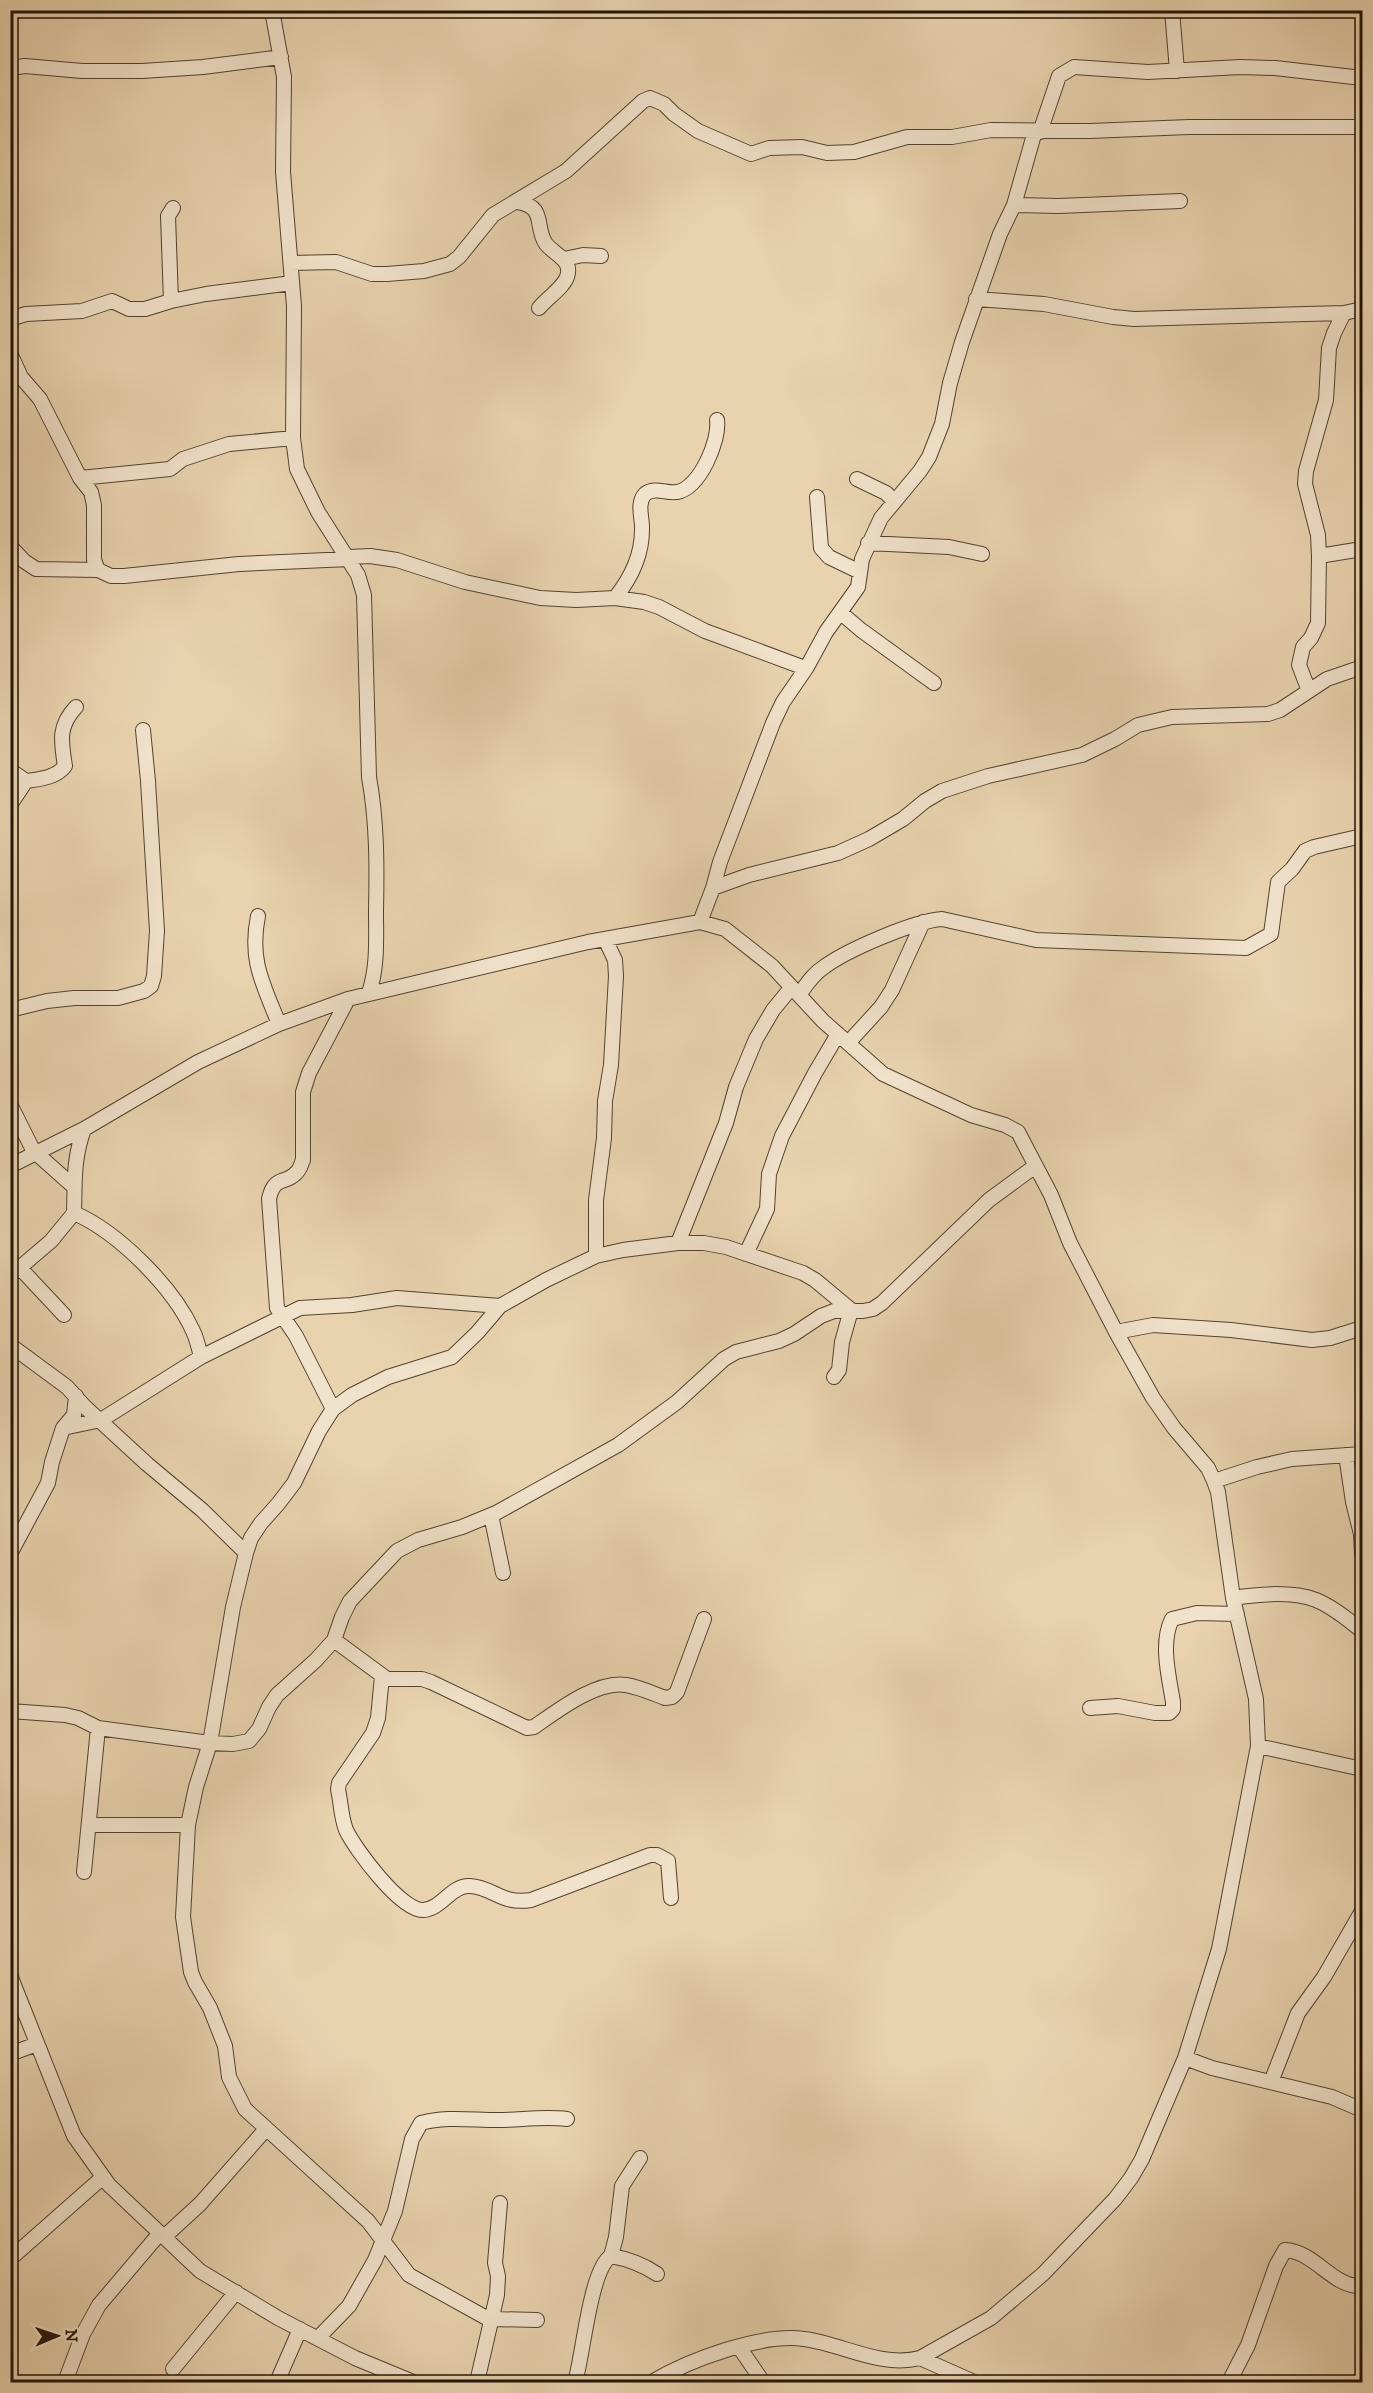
<svg xmlns="http://www.w3.org/2000/svg" width="1373" height="2393" font-family="'IM FELL DW Pica',serif">
<style>
.lines{fill:none;stroke-linecap:round;stroke-linejoin:round}
.minor-casing{stroke:#534230;stroke-width:16}
.minor{stroke:#f1e2cb;stroke-width:14}
</style>
<rect width="100%" height="100%" fill="#e9d3af"/>
<filter id="stains"><feTurbulence type="fractalNoise" baseFrequency=".00333" numOctaves="4"/><feColorMatrix values="0 0 0 0 .2 0 0 0 0 .09 0 0 0 0 .02 0 0 0 .5 -.17"/></filter>
<radialGradient id="worn" r=".72"><stop offset=".6" stop-color="#630" stop-opacity="0"/><stop offset="1" stop-color="#630" stop-opacity=".3"/></radialGradient>
<g class="lines">
<defs>
<path id="minor" d="M272,10L284,77L283,172L294,306L293,438L297,469L318,512L358,575L364,595L369,777C377,822 377,865 376,911C376,938 378,966 369,993
M1172,10L1177,71
M10,68L25,66L82,71H142L203,67L281,57
M1040,132L1059,76L1074,67L1148,72L1240,67L1275,68L1362,78
M518,202C547,207 534,227 546,244C555,255 573,260 567,277C563,288 547,298 539,308
M1014,205L1059,206L1180,201
M564,259L583,255L601,256
M291,263L336,262L372,274H387L424,271L450,264L459,257L493,215L566,171L643,101L650,98L664,104L674,114L698,131L751,154L769,148L802,147L827,153L854,152L907,137H952L991,130L1090,131L1189,127H1362
M976,299L1044,304L1113,317L1134,319L1344,313L1362,309
M171,301L168,216L173,208
M10,319L26,314L82,311L112,301L129,309H145L171,301L206,294L292,283
M10,353L21,377L40,399L80,478L91,492L94,505V560L98,570L111,576H124L239,564L349,559
M80,478L170,469L183,459L229,444L293,438
M857,479L886,493L894,501
M817,497L821,548L829,557L860,572
M868,543L949,547L982,554
M10,546L24,561L36,569L98,570
M1319,556L1362,549
M348,557L370,556L397,560L465,582L540,598L576,600L615,598L644,602L659,607L705,631L805,668
M615,598C631,578 642,556 642,530C643,519 636,504 645,494C654,486 667,494 677,492C700,488 720,440 717,420
M841,613L861,630L934,683
M1309,691L1299,665L1303,647L1311,638L1318,623L1319,556L1318,535L1305,484L1306,471L1326,400L1329,348L1334,333L1344,313
M10,770L26,781
M10,805L26,781C39,779 56,778 65,766C61,741 58,726 76,707
M713,888L749,875L838,853L869,839L903,819L925,801L942,791L988,776L1082,755L1115,739L1138,725L1172,717L1268,714L1280,710L1327,679L1362,667
M258,916C249,960 263,984 279,1024
M700,922L713,888L720,862L773,723L783,702L807,667L826,632L858,587L862,559L881,518L920,471L929,457L942,424L950,383L962,342L1000,234L1014,205L1035,131
M799,995C806,985 813,974 824,967C847,950 914,921 942,919L1036,940L1246,948L1271,934L1278,882L1292,869L1305,851L1314,847L1362,836
M10,1010L47,1001L74,998H118L144,991L151,986L154,976L157,931L148,781L143,730
M848,1043L881,1007L892,990L923,922
M10,1104L35,1154
M36,1153L73,1186
M10,1166L84,1129L198,1062L279,1024L348,999L588,942L700,922L725,929L772,966L823,1021L883,1074L971,1115L1005,1125L1018,1132L1051,1195L1070,1243L1116,1332L1153,1398L1174,1428L1208,1468L1214,1481L1218,1492L1233,1598L1256,1699L1258,1746L1219,1949L1185,2058L1142,2159L1131,2178L1115,2199L1043,2274L991,2318L920,2358C880,2368 843,2344 804,2339C761,2333 689,2360 652,2382
M74,1213C118,1232 173,1287 193,1331C197,1339 199,1349 201,1357
M678,1243L726,1123L736,1087L756,1039L773,1010L791,988
M746,1254L767,1209L769,1174L782,1136L815,1073L838,1034
M596,1256V1200L604,1138L605,1101L611,1065L616,976L615,960L605,939
M19,1267L64,1315
M10,1276L51,1241L74,1213C75,1182 73,1160 84,1129
M1116,1332L1153,1325L1231,1330L1312,1340L1330,1338L1362,1328
M10,1345L67,1387L85,1407L147,1464L202,1510L246,1553
M333,1409L296,1336L277,1308L269,1199C274,1175 285,1185 296,1173C300,1170 301,1164 303,1160V1092L309,1073L348,999
M63,1428L74,1415L76,1396
M1346,1455L1353,1502L1361,1534L1362,1554
M1214,1481L1257,1467L1292,1459L1362,1454
M491,1515L503,1573
M10,1554L48,1483L52,1462L63,1428L101,1420L201,1357L300,1308L352,1305L397,1298L500,1306
M1233,1598C1258,1594 1292,1591 1316,1600C1333,1607 1349,1620 1362,1631
M334,1640L387,1679H422L431,1682L527,1728L534,1727C557,1711 597,1680 626,1685C639,1687 652,1693 665,1698L672,1697L677,1692L704,1619
M382,1676L378,1718L373,1733L339,1783L338,1789C341,1803 341,1817 346,1830C355,1849 401,1911 423,1910C442,1909 451,1885 470,1886C493,1887 501,1905 531,1900L650,1855H657L668,1861L671,1898
M1090,1708L1118,1706L1155,1713H1169L1173,1709V1702C1169,1677 1160,1643 1172,1619L1197,1613L1237,1614
M10,1711L65,1715L78,1718L98,1728L210,1743L233,1744L249,1741L259,1729L269,1707L277,1695L316,1660L334,1640L342,1617L350,1601L397,1551L418,1540L462,1527L496,1513L618,1445L677,1402L724,1359L736,1352L779,1341L794,1334L821,1316L834,1311H863L873,1309L882,1303L989,1200L1034,1167
M1258,1746L1362,1769
M90,1825H188
M84,1872L98,1728
M10,1975L74,2136L109,2185L200,2271L278,2318L355,2358L413,2382
M10,2054L37,2044
M1185,2058L1212,2068L1332,2097L1362,2110
M1271,2082L1298,2013L1324,1977L1362,1911
M164,2237L200,2204L266,2129
M611,2256L616,2237L622,2186L640,2158
M10,2259L103,2177
M492,2319L537,2320
M492,2321L409,2275L368,2221L245,2109L229,2077L225,2046L210,2008L195,1982L191,1972L183,1917L188,1825L196,1787L210,1743L233,1607L246,1553L251,1538L261,1523L278,1504L294,1483L319,1431L333,1409L352,1395L388,1377L452,1357L477,1333L500,1306L546,1280L596,1256L623,1250L678,1243H704L726,1247L803,1273L815,1280L851,1310L842,1342L839,1370L834,1377
M318,2338L349,2306L375,2260L395,2211L412,2139L421,2123C445,2116 472,2120 497,2120C521,2120 543,2116 567,2119
M739,2347L763,2382
M920,2358L974,2382
M173,2369L236,2292
M65,2382L83,2334L99,2305L160,2233
M277,2382L300,2329
M477,2382L497,2295L498,2276L495,2263L500,2203
M575,2382C583,2357 590,2269 611,2256C629,2259 642,2264 657,2274
M1229,2382L1248,2345L1276,2266L1285,2250C1313,2251 1332,2285 1358,2286"/>
</defs>
<use href="#minor" class="minor-casing"/>
<use href="#minor" class="minor"/>
</g>
<rect width="1373" height="2393" fill="none" stroke="#e9d3af" stroke-width="36"/>
<rect x="12" y="12" width="1349" height="2369" fill="none" stroke="#211206" stroke-width="3"/>
<rect x="18" y="18" width="1337" height="2357" fill="none" stroke="#211206" stroke-width="1.5"/>
<g transform="translate(57 2336) rotate(88)" stroke="#f1e2cb" stroke-width="4.5" paint-order="stroke">
<path d="M0-4.5L10 22L0 15L-10 22Z" fill="#211206"/>
<text y="-9" font-size="16" font-weight="bold" text-anchor="middle" fill="#211206">N</text>
</g>
<rect width="100%" height="100%" filter="url(#stains)"/>
<rect width="100%" height="100%" fill="url(#worn)"/>
</svg>
